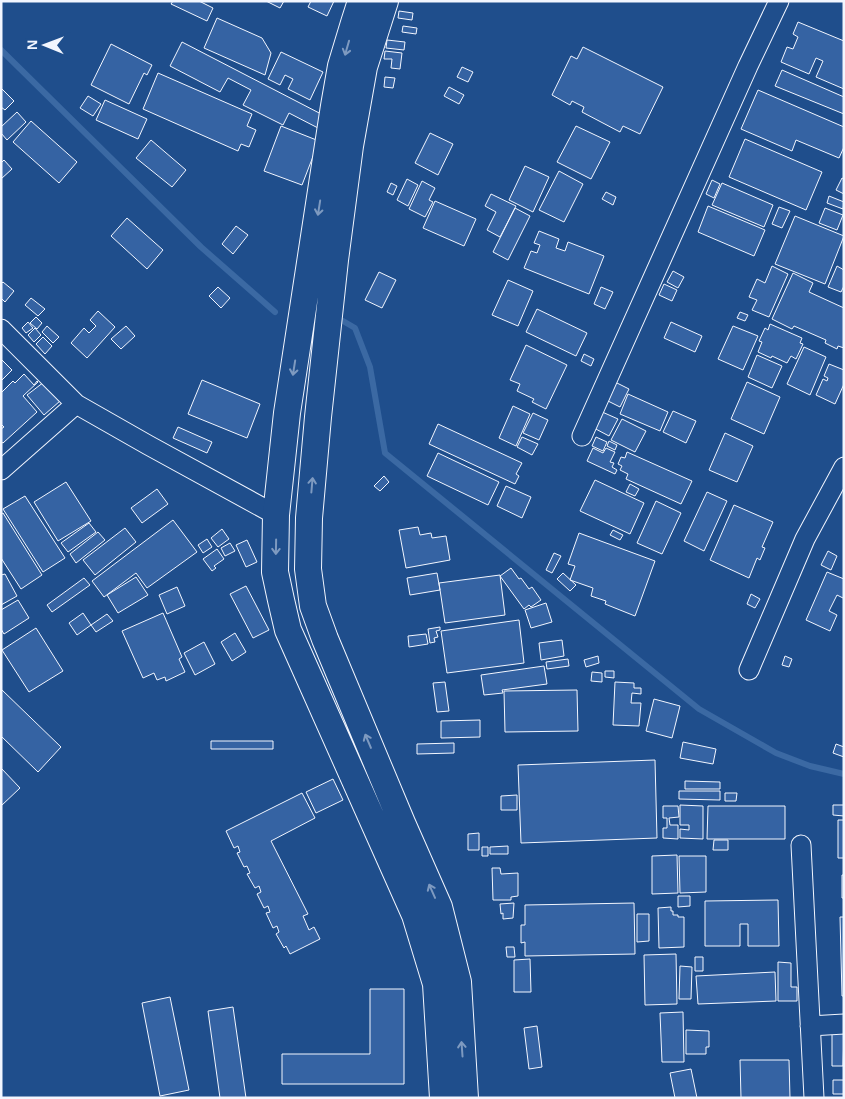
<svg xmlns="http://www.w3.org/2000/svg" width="845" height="1099" font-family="Helvetica,sans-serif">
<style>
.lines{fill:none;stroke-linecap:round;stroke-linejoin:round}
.stream{stroke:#3b69a3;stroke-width:6}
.building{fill:#3563a3;stroke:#f2f6ff}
.street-casing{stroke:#f2f6ff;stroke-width:21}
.secondary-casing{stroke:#f2f6ff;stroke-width:28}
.street{stroke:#1f4e8c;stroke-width:19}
.secondary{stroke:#1f4e8c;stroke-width:26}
.oneway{stroke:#7e9ac0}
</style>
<rect width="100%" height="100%" fill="#1f4e8c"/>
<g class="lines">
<path class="stream" d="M1,50L201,247L275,312
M343,321L355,328L370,367L385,453L699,709L776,753L810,766L844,774"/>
</g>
<path class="building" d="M173,1H199L213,8L207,21L171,4Z
M266,1H284L280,8Z
M311,1H334L327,16L308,7Z
M399,11L413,13L412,20L398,18Z
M217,18L262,38L271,53L265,75L204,48Z
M798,22L844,41V89L816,77L823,61L816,58L809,74L781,62L787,47L793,49L798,37L793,34Z
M403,26L417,28L416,34L402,32Z
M387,40L405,42L404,50L386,48Z
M182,42L325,116L318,128L289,113L283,125L243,105L251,90L228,78L220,92L170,66Z
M111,44L152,65L147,75L144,73L129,104L91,85Z
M583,47L663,87L640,134L623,126L620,132L582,112L584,107L572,101L570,105L552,95L571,56L577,59Z
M385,51L402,53L400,69L391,68L392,59H384Z
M281,52L323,72L310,100L288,89L293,79L285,75L280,85L268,79Z
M462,67L473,72L468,82L457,77Z
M782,70L844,97V114L775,86Z
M158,73L252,114L247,126L256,130L249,147L241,144L238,151L143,109Z
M385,77L395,78L393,88L384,87Z
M449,87L464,95L459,104L444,96Z
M1,88L14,101L5,110L1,107Z
M758,90L844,127V147L839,158L796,140L792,151L741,129Z
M88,96L101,104L93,116L80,108Z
M105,100L147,119L138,139L96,120Z
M17,112L26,122L7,140L1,133V127Z
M31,121L77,162L59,183L13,142Z
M281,126L319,141L302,185L264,171Z
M576,126L610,142L591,179L557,162Z
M430,133L453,144L438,175L415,163Z
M745,139L822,172L806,210L729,177Z
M151,140L186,170L172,187L136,158Z
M4,160L12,169L1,179V163Z
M525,166L549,177L533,212L509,200Z
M559,171L583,184L564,222L539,210Z
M842,178L844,179V194L836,190Z
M407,179L418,185L408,206L397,200Z
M712,180L720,184L714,198L706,194Z
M422,181L435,188L429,200L433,202L425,217L409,209Z
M391,183L397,186L393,195L387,192Z
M722,183L773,205L764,227L712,205Z
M606,192L616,197L613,205L602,199Z
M491,194L516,206L500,237L487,230L496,212L485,206Z
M829,196L844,202L843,209L827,203Z
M435,201L476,219L464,246L423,228Z
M708,206L765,230L754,256L698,232Z
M779,207L790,211L782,228L772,224Z
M515,208L530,216L508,260L493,252Z
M825,208L843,215L837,230L819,223Z
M795,216L844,236L825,284L775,264Z
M127,218L163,250L147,269L111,236Z
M236,226L248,235L233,254L222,244Z
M539,231L559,239L556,248L565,251L568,242L604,256L589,294L524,268L531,251L537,253L540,245L534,243Z
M772,266L788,274L769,317L752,310L757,300L749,297L757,279L765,283Z
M837,266L844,270V286L841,292L828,287Z
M673,271L684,277L678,288L667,282Z
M379,272L396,280L382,308L365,300Z
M793,273L813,283L809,292L844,308V348L838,346L837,349L825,343L826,340L794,326L792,329L772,319Z
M508,280L533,291L518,326L492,315Z
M3,282L14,291L5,302L1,298V284Z
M664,284L677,290L672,301L659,295Z
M218,287L230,298L221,308L209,296Z
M601,287L613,292L605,309L594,304Z
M31,298L45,309L38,316L25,305Z
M537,309L587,333L576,356L526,332Z
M98,311L115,327L87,358L71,343L84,328L89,333L96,326L90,320Z
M740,312L748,315L745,321L737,318Z
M36,317L42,323L37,329L30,323Z
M28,322L33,328L26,333L22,328Z
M671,322L702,336L695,352L664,338Z
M770,324L802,338L800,343L803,344L796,359L791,356L787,363L772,356L771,358L758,352L762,342L759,341L765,328L768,330Z
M47,326L59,337L53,343L42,332Z
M126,326L135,336L121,349L111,339Z
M733,326L758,336L743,370L718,359Z
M35,328L41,335L34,342L28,335Z
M43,337L52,346L45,354L36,344Z
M526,345L567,365L546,409L532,402L534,399L517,391L520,384L510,380Z
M804,347L826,357L810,395L787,384Z
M584,354L594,359L591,366L581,361Z
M757,355L782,366L772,388L748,377Z
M1,359L12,370L1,381Z
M829,364L844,370V384L835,404L816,395L823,379L827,381L828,378L824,376Z
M24,374L34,385L37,381L38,382L23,396L37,412L3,443L1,442V429L4,427L1,424V393L13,381L15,383Z
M202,380L260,404L247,438L188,414Z
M44,382L60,401L44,415L27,395Z
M615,382L629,389L620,407L606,400Z
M747,382L780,397L764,434L731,419Z
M628,394L668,412L660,431L620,414Z
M513,406L530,414L516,446L499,438Z
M600,411L618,419L609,436L592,427Z
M673,411L696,421L686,443L663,432Z
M533,413L548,420L539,440L523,433Z
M622,419L646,431L635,452L611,440Z
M438,424L522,463L516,474L519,476L515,484L429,444Z
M178,427L212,442L207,453L173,438Z
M725,433L753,446L737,482L709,470Z
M522,437L538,444L532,455L517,447Z
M596,437L607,442L603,451L592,446Z
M609,441L617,445L615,450L607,446Z
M593,448L603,453L606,448L615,452L610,462L614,463L612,467L617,470L615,474L587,461Z
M627,452L692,481L681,504L626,479L628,474L620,470L622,466L618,464L621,457L625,458Z
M438,453L499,482L488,505L427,476Z
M384,476L389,482L380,491L374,486Z
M595,480L644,503L630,534L580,511Z
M66,482L91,521L58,541L34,502Z
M630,484L639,489L635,496L626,492Z
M506,486L531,497L522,518L497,506Z
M157,489L168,504L142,523L131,508Z
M707,492L727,501L704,551L684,541Z
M25,496L65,558L43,572L3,509Z
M656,501L681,513L662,554L637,543Z
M734,505L773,522L762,547L765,548L760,560L757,558L749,578L710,560Z
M3,513L42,575L21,589L1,558V514Z
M173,520L197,552L147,588L136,573L104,597L92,581Z
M89,523L96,532L68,552L61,543Z
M418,527L420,535L431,533L432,538L446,536L450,560L406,568L399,530Z
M125,528L136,542L95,575L83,560Z
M222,529L229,539L218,547L211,538Z
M613,530L623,535L620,540L610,535Z
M98,532L105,540L76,563L70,554Z
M579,533L655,561L635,616L605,604L606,601L591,596L593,588L570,580L575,566L568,564Z
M207,539L212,547L203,553L198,545Z
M247,540L257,562L246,567L236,545Z
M230,543L235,551L225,556L221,548Z
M217,549L224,559L214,566L216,568L212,571L203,559Z
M828,551L837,556L831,570L821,565Z
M554,553L561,556L552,573L546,570Z
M511,568L519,579L521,578L529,589L532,587L541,600L531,607L529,605L524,609L500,576Z
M827,572L844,579V597L843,598L837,595L829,611L837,615L830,631L806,620Z
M437,573L440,590L410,595L407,578Z
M563,573L576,585L570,591L557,579Z
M5,574L17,596L1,605V575Z
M500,575L505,615L445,623L439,583Z
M136,577L148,595L118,613L107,595Z
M84,578L90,585L52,612L47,605Z
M246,586L269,630L253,638L230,594Z
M177,587L185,606L167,614L159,595Z
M751,594L760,599L755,608L747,604Z
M18,600L29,618L4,634L1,629V610Z
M546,603L552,622L531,628L525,610Z
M83,613L91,625L77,635L69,623Z
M163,613L182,657L179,659L185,672L166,681L165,677L157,680L154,673L143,678L122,631Z
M107,614L113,621L96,632L91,625Z
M519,620L524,663L447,673L441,631Z
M440,627V630L436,631L438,637L434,638L435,642L430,643L428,629Z
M36,628L63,671L29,692L2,650Z
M235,633L246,652L232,661L221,642Z
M426,634L428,644L409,647L408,636Z
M562,640L564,656L541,660L539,643Z
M204,642L215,664L195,675L184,653Z
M598,656L599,663L586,667L584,660Z
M785,656L792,659L789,667L782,665Z
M568,659L569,666L547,669L546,662Z
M544,666L547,684L502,690L503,693L484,695L481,675Z
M605,671H614V678L605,677Z
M592,672L602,673V682L591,681Z
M445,682L449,711L437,712L433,683Z
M615,682L634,683V688H641V694L632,693L631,703H641L639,726L613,725Z
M1,689L61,747L38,772L1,736Z
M577,690L578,731L505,732L504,691Z
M654,699L680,706L672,738L646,731Z
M480,720V737L441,738V721Z
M211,741H273V749H211Z
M683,742L716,749L713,764L680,758Z
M454,743V753L417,754V744Z
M836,744L844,747V757L833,753Z
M655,760L657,838L521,843L518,765Z
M1,768L20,788L1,806Z
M333,779L343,800L316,813L306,792Z
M685,781L720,782V789H685Z
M679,791H720V800L679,799Z
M302,793L315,818L271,841L308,914L303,916L309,930L314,927L320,939L290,954L286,946L284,948L276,934L279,932L277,926L273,928L266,913L270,912L268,906L264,908L257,894L261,892L259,886L255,888L247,874L250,873L247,866L244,867L237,853L240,852L238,846L234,848L226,831Z
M725,793H737L736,801H725Z
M517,795V810H501V796Z
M680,805L703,806V839L680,838V829L689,830V825H680Z
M833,805H844V816L833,815Z
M663,806H678L679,817L669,818L670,825H678V839L663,838V828H667V818H663Z
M708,806H785V839H707Z
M838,820H844V858H838Z
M479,833V850H468V834Z
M714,840H728V850H713Z
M508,846V854H490V847Z
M482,847H488V856H482Z
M677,855L678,893L652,894V856Z
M679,856H706V892L680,893Z
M492,868H500L501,874L518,873V896L511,897V900H493Z
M842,875H844V898H842Z
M678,896H690V906L678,907Z
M778,900L779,946H748V924H740V946H705V901Z
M514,903L513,918L503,919V913L501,914L500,904Z
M634,903L635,954L525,956V942L521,943V925H525V905Z
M671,907V911H673V915H678V917H684V947L659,948L658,908Z
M637,914H649V941L637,942Z
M840,917H844V996H842Z
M506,947H514L515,957H507Z
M676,954L677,1004L645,1005L644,955Z
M695,957H703V971H695Z
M530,959L531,992H514V960Z
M778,962L791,963V987H797V1001H778Z
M680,966L692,967L691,999H679Z
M775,972L776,1001L698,1004L696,976Z
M370,989H404V1084H282V1054H370Z
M170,997L189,1090L160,1096L142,1003Z
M233,1007L246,1098H220L208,1011Z
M683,1012L684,1062H662L660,1013Z
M537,1026L542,1067L529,1069L524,1028Z
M686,1030L709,1031V1047H706V1054H686Z
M844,1033L843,1066H832V1034Z
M740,1060H789L790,1098H741Z
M691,1069L697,1098H675L670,1073Z
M833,1080H844V1094H833Z"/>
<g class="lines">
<defs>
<path id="street" d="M1,329L76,404L148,445L276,515
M582,436L748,66L779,1
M1,470L76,404
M749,670L805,539L844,467
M801,845L814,1098
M810,1026L844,1024"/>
<path id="secondary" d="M361,1L354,23L341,66L334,106L287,413L276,515L275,572L281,600L288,630L415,915L436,984L443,1098
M385,1L364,67L350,146L335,260L318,417L309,518L308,569L313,606L325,639L402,823L439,907L458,982L465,1098"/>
</defs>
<use href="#street" class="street-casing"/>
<use href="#secondary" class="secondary-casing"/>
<use href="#street" class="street"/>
<use href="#secondary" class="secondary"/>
</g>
<defs><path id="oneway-shaft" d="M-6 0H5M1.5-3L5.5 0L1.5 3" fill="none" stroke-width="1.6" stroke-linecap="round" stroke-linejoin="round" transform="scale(1.25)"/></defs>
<g class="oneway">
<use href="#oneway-shaft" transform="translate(347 48) rotate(106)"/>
<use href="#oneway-shaft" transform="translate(319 208) rotate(99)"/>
<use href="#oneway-shaft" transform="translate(294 368) rotate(99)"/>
<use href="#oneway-shaft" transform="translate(312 485) rotate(-85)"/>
<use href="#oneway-shaft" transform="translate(276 547) rotate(91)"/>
<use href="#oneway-shaft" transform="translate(368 741) rotate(-113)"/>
<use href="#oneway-shaft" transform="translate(432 891) rotate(-114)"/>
<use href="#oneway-shaft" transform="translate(462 1049) rotate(-94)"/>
</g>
<rect width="845" height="1099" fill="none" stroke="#f2f6ff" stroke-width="5"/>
<g transform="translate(45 45) rotate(271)" stroke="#1f4e8c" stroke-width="4" paint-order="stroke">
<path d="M0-4L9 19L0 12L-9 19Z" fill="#f2f6ff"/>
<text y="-8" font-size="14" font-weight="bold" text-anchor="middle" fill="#f2f6ff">N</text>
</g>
</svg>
